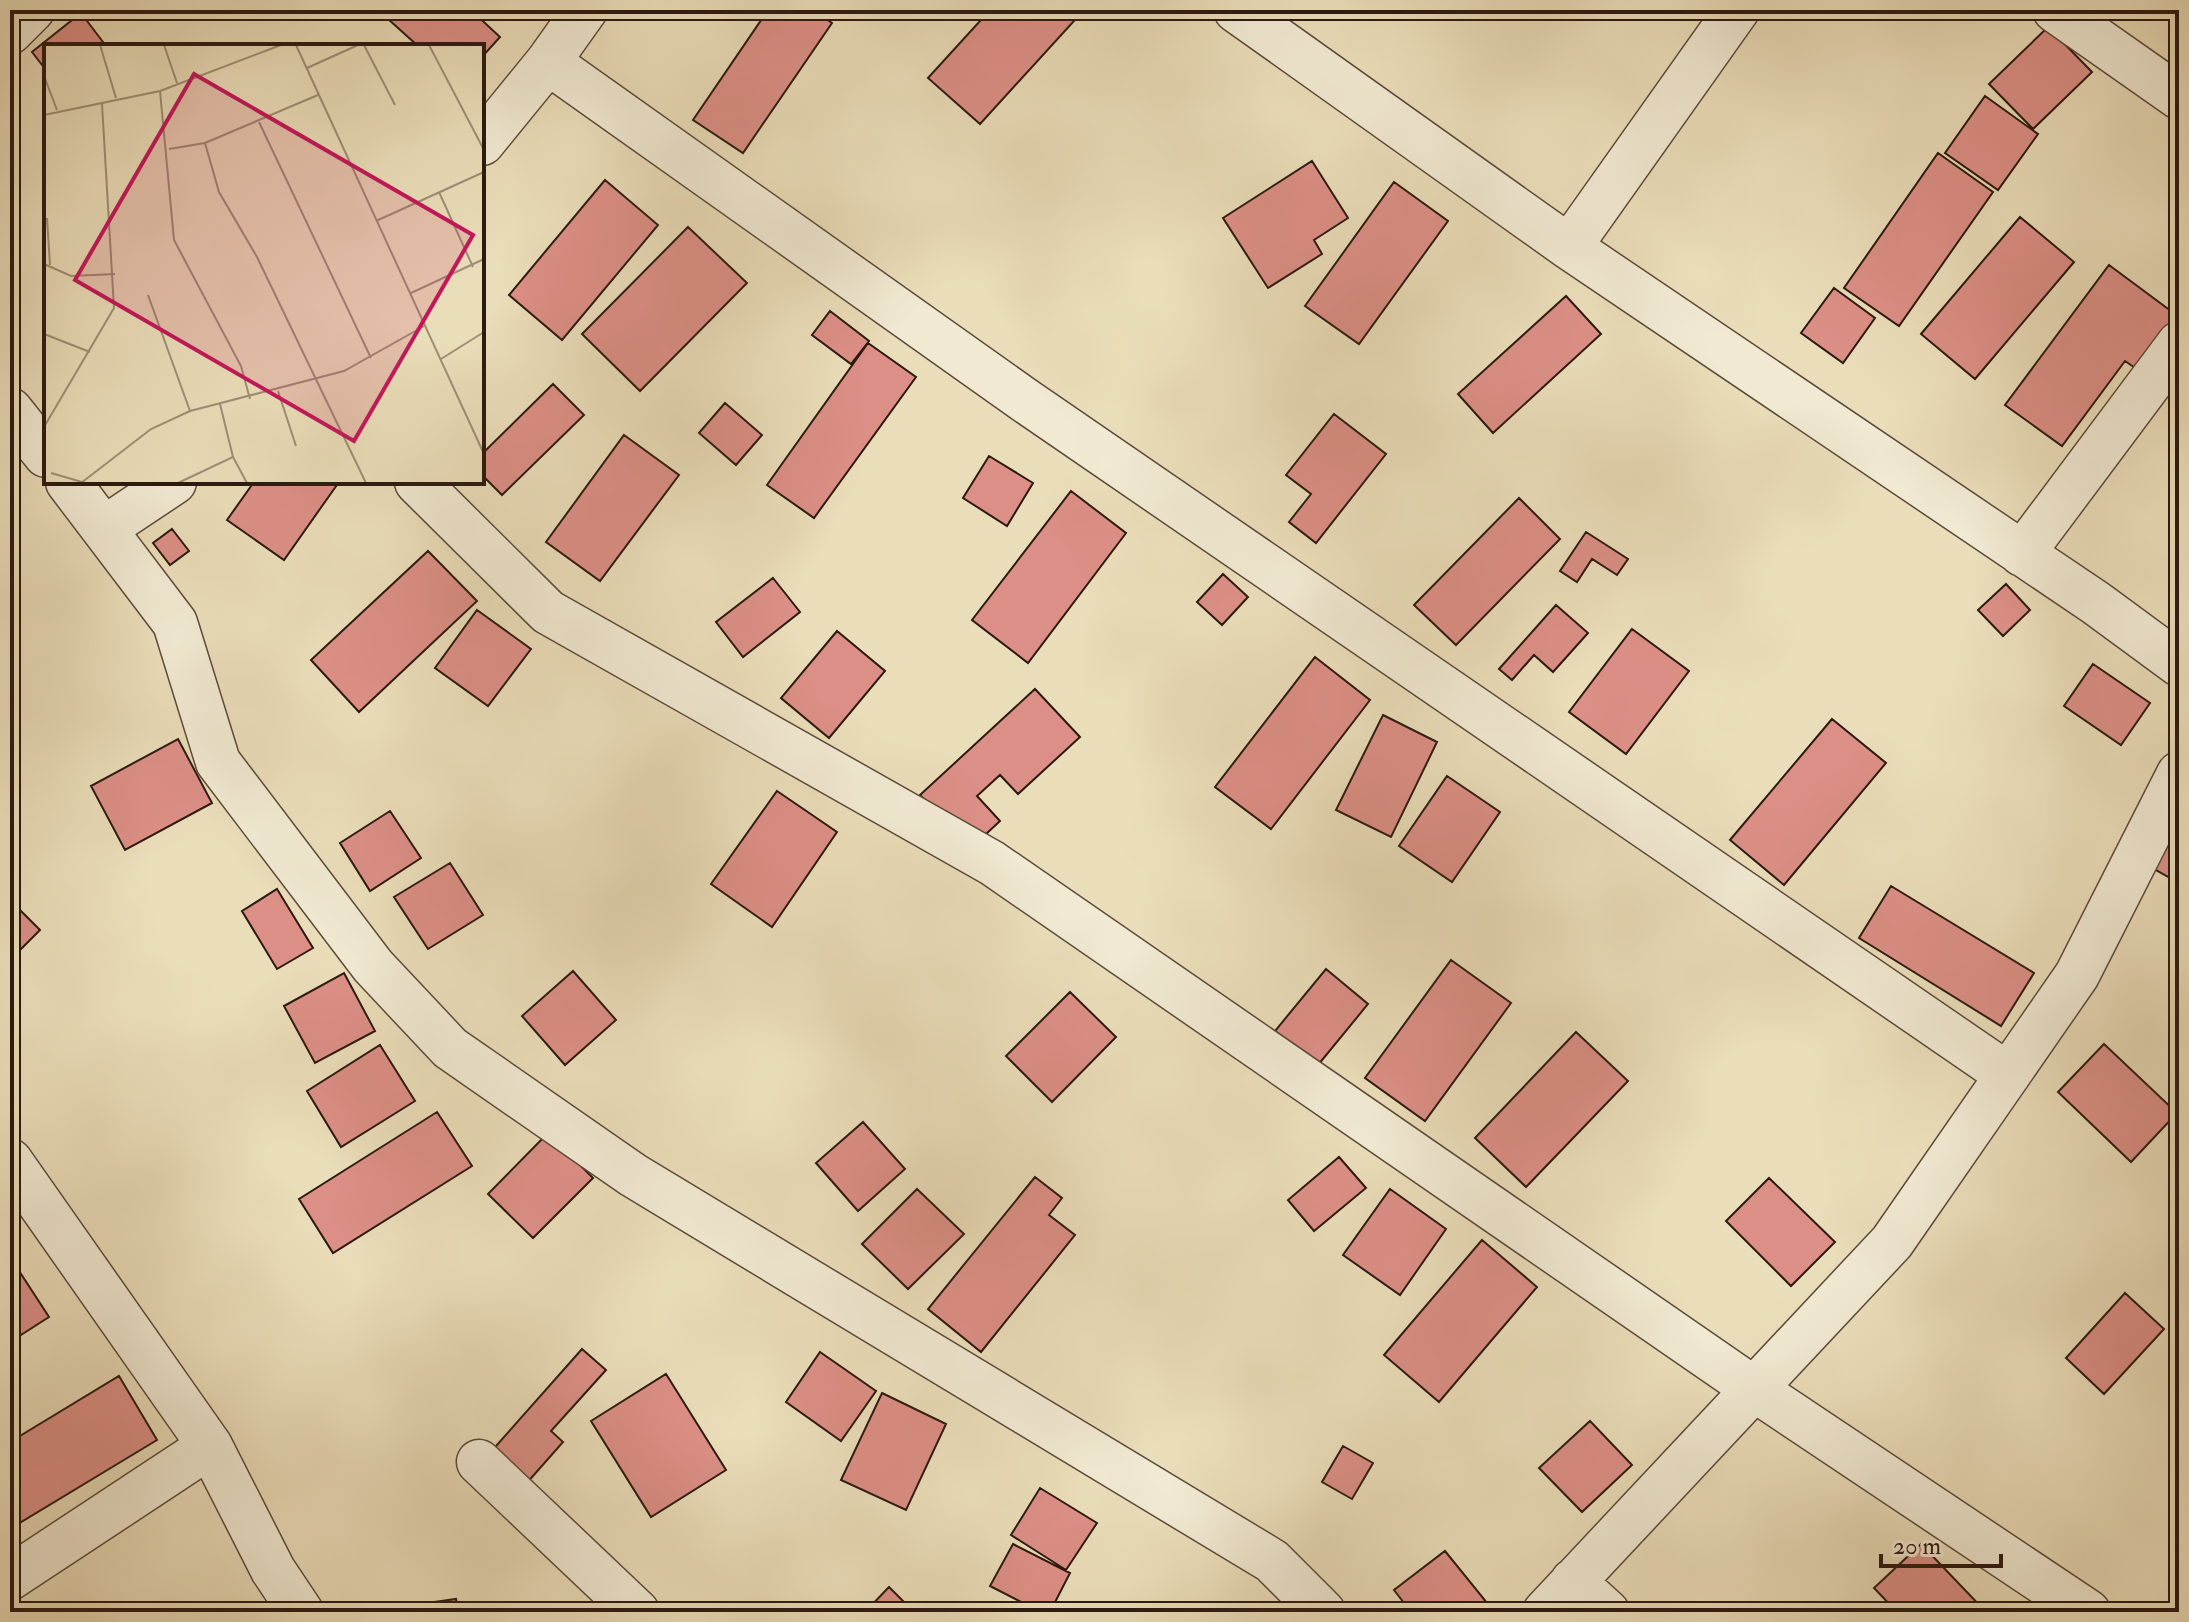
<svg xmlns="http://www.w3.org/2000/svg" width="2189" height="1622" font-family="'IM FELL Double Pica',serif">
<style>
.building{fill:#dc8f86;stroke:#2c1910;stroke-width:2}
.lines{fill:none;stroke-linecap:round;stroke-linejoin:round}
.street-casing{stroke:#5c4a3a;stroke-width:47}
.street{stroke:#f1e9d2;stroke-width:44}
.inset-road{fill:none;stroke:#9e8f75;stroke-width:2}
.view{fill:#c2185b;fill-opacity:0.15;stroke:#c2185b;stroke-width:4}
.inset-edge{fill:none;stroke:#2c1910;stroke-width:4}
</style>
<rect width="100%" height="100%" fill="#eaddb9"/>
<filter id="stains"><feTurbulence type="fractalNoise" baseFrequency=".0025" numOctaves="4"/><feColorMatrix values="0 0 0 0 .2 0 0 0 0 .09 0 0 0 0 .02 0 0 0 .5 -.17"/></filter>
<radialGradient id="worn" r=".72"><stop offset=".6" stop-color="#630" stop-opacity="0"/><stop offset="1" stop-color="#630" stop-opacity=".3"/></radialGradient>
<path class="building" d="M378,10H471L500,37L482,57V46H418Z
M768,10H813L832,23L743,153L693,120Z
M990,10H1084L980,124L928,78Z
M81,13L106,46H46V70L32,52Z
M2048,27L2092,72L2033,129L1989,84Z
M1985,96L2038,134L1998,190L1945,153Z
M1938,153L1993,192L1899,326L1844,288Z
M1312,161L1348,218L1314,240L1322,254L1268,288L1223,218Z
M605,180L658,225L562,340L509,295Z
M1394,182L1448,221L1359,344L1305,306Z
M2020,217L2074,262L1975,379L1921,334Z
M688,227L747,283L640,391L582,334Z
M2109,265L2179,317V320L2141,372L2125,361L2062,446L2005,405Z
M1834,288L1875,318L1843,363L1801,333Z
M1566,296L1601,334L1493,433L1458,394Z
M830,311L869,341L851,364L812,335Z
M868,343L916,377L814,518L767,485Z
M553,384L584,415L502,495L482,475V454Z
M725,403L762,435L736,465L699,433Z
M1334,414L1386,454L1316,543L1289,522L1311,494L1286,475Z
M624,435L679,475L600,581L546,542Z
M989,456L1033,483L1007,526L963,498Z
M254,482H339L284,560L227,520Z
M1071,491L1126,533L1028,663L972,620Z
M1519,498L1560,539L1456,645L1414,605Z
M172,529L189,551L170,565L153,543Z
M1586,532L1628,559L1617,575L1592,559L1577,582L1560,571Z
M428,551L477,601L359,712L311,660Z
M1223,574L1248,597L1222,625L1197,602Z
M773,578L800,612L743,657L716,622Z
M2006,584L2030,610L2003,636L1978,610Z
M1556,605L1588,633L1553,672L1534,655L1512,680L1499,669Z
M477,610L531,649L488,706L435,668Z
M1632,629L1689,671L1626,754L1569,712Z
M837,631L885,671L829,738L781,698Z
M1315,657L1370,700L1271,829L1215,787Z
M2093,664L2150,703L2121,745L2064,706Z
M1035,689L1080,737L1018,794L1000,775L977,796L1000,821L970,849L920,795Z
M1383,715L1437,742L1391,837L1336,810Z
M1832,719L1886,763L1784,885L1730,840Z
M178,739L212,803L125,850L91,786Z
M1447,776L1500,812L1452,882L1399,846Z
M777,791L837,832L772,927L711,884Z
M390,811L421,858L370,891L340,843Z
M2179,813V883L2149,866Z
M450,863L483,915L428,949L394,897Z
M1891,886L2034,973L2001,1026L1859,938Z
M277,889L313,948L277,969L242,911Z
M10,900L40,930L10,960Z
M1451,960L1511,1003L1425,1121L1365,1078Z
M1326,969L1368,1004L1318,1065L1275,1031Z
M573,971L616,1020L565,1065L522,1016Z
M344,973L375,1031L315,1063L284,1006Z
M1070,992L1116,1037L1052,1102L1006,1056Z
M1576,1032L1628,1081L1526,1187L1475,1138Z
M2104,1044L2177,1113L2131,1162L2058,1092Z
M380,1045L415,1101L341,1147L307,1091Z
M437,1112L472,1166L333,1253L299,1199Z
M863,1122L905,1169L858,1211L816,1163Z
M548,1133L593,1178L533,1238L488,1194Z
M1339,1157L1366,1188L1314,1231L1288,1200Z
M1035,1177L1062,1198L1049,1215L1075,1235L981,1352L928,1309Z
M1769,1178L1835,1242L1791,1286L1726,1221Z
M917,1189L964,1234L908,1289L862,1244Z
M1390,1189L1446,1229L1400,1295L1343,1255Z
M1482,1240L1537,1287L1439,1402L1384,1355Z
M10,1257L49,1317L10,1342Z
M2125,1293L2164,1329L2104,1394L2066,1358Z
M582,1349L606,1370L551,1431L563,1442L525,1485L489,1454Z
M820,1352L876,1391L841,1441L786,1402Z
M666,1374L726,1470L651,1517L591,1421Z
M119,1376L157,1440L13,1527L10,1522V1442Z
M882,1393L946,1424L906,1510L841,1480Z
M1590,1421L1632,1465L1582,1512L1539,1468Z
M1343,1446L1373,1463L1352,1499L1322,1482Z
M1040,1488L1097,1523L1066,1570L1011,1535Z
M1013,1544L1070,1573L1050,1612H1041L990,1586Z
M1921,1544L1986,1612H1897L1874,1588Z
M1445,1551L1492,1609L1488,1612H1411L1394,1590Z
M889,1587L914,1612L866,1611Z
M456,1599L458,1612H379L378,1610Z"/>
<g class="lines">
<defs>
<path id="street" d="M1236,10L1569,247L2096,603L2179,664
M2055,10L2179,97
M10,32L32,10
M548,62L1026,401L2008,1075
M482,143L548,62L585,10
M1569,247L1737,10
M10,410L46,455
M68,482L175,623L218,762L373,966L450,1048L633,1175L1272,1561L1323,1612
M417,482L548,612L992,863L1754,1389L2088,1612
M105,528L174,482
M2022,554L2179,344
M10,1161L210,1446L273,1570L301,1612
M479,1462L637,1612
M10,1578L210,1446
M1573,1581L1607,1612
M1545,1612L1892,1242L2077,975L2179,774"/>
</defs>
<use href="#street" class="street-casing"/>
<use href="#street" class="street"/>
</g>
<g transform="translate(44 44)">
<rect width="440" height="440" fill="#eaddb9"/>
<path class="inset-road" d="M56,1L72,54M120,1L133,39M252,1L440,410M320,1L351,61M385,1L440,106M263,24L314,1M0,32L13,66M116,47L130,196L197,322L206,355M0,71L116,47L237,1M215,78L327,314M161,99L175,148L213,213L322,439M125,105L161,99L274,51M395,148L429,223M3,174L6,221M332,177L440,128M0,220L27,232L71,230M367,249L440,215M104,251L146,367M0,290L46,308M397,315L440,288M234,347L252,402M0,383L70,264L58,60M189,413L203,439M7,429L38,438M37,439L107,385L146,367L300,327L382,281M134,439L189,413L176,360"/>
<path class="view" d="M150,30L429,191L310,397L31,236Z"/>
<rect width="440" height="440" class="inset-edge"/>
</g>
<rect width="2189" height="1622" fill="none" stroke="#eaddb9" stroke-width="40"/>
<rect x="12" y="12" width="2165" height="1598" fill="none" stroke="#2c1910" stroke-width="4"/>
<rect x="20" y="20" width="2149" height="1582" fill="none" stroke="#2c1910" stroke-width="2"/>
<path d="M1881 1554v12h120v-12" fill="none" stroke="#2c1910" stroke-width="4"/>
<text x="1893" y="1554" font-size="24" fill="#2c1910" stroke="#f1e9d2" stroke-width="6" paint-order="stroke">20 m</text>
<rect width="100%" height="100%" filter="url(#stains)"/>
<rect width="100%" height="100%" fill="url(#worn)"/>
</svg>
